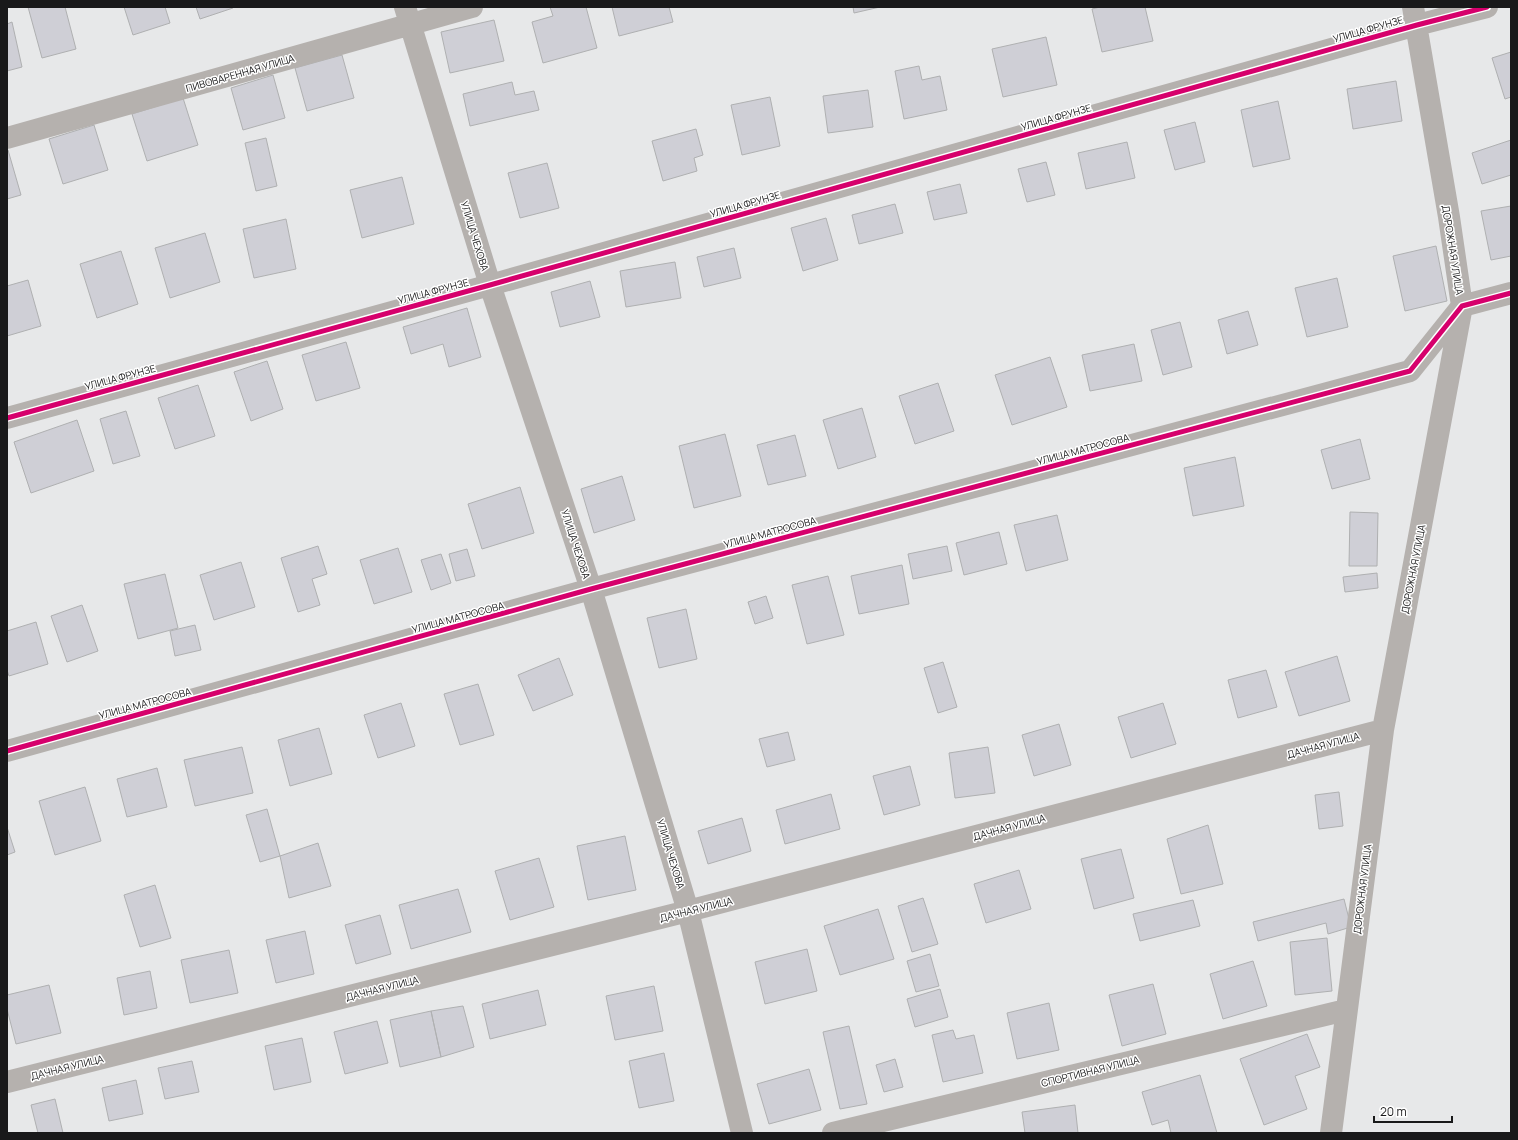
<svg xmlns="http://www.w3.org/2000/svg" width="1518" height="1140" font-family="Manrope,sans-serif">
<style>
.building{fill:#cfcfd6;stroke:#afb0b1}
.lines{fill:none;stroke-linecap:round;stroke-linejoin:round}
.street{stroke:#b5b1ae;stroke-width:22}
.cycleway-casing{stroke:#fff;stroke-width:8}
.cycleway{stroke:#d6006c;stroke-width:5}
.labels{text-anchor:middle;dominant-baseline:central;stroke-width:3;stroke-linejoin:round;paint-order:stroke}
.street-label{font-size:10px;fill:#19191a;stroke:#fff}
</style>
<rect width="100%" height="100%" fill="#e7e8e9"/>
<path class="building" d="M28,7H65L76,49L42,58Z
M124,7H165L170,23L133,35Z
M196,7H233V8L200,19Z
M550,7H586L597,48L543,63L532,22L553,16Z
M612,7H669L673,22L619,36Z
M853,7H880L854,13Z
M1100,7H1145L1153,41L1102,52L1092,9Z
M494,20L504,61L450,73L441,32Z
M12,22L22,67L7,71V24Z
M1046,37L1057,85L1003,97L992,49Z
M1511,52V97L1505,99L1492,58Z
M342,55L354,98L307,111L295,68Z
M919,66L922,80L940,76L947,110L904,119L895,71Z
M273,75L285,118L243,130L231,88Z
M1396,81L1402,121L1353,129L1347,89Z
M512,82L515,95L534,91L539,110L470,126L463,94Z
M868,90L873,127L828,133L823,96Z
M770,97L780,146L742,155L731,105Z
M183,98L198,145L147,161L132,114Z
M1278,101L1290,159L1253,167L1241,110Z
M1195,122L1205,162L1175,170L1164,130Z
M94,125L108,170L63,184L49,139Z
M696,129L703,155L694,158L697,171L663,181L652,141Z
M266,138L277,186L256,191L245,143Z
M1511,140V175L1482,184L1472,153Z
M1127,142L1135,178L1086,189L1078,153Z
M8,150L21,195L7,199V151Z
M1046,162L1055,195L1027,202L1018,169Z
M547,163L559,208L520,218L508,173Z
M402,177L414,224L362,238L350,190Z
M960,184L967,213L934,220L927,192Z
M895,204L903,233L859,244L852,215Z
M1511,206V256L1491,260L1481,211Z
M826,218L838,260L803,271L791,228Z
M286,219L296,269L254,278L243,229Z
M205,233L220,282L170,298L155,248Z
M1436,246L1447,301L1405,311L1393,256Z
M734,248L741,278L704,287L697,257Z
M121,251L138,304L97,318L80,264Z
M675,262L681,298L626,307L620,271Z
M1337,278L1348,327L1307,337L1295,288Z
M28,280L41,326L7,336V286Z
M590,281L600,317L560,327L551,292Z
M467,308L481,357L449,367L443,344L411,354L403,327Z
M1248,311L1258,345L1227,354L1218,320Z
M1180,322L1192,367L1163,375L1151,330Z
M346,342L360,388L316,401L302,355Z
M1134,344L1142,381L1090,391L1082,355Z
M1050,357L1067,407L1012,425L995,375Z
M267,361L283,409L251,421L234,372Z
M938,383L954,431L915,444L899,396Z
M198,385L215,436L175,449L158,398Z
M862,408L876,457L838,469L823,420Z
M126,411L140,456L113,464L100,419Z
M77,420L94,471L31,493L14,442Z
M725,434L741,496L694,508L679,446Z
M795,435L806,476L768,485L757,445Z
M1360,439L1370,479L1332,489L1321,450Z
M1235,457L1244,506L1193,516L1184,468Z
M622,476L635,520L594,533L581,489Z
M520,487L534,533L482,549L468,504Z
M1350,512L1378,513L1377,566H1349Z
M1057,515L1068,560L1026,571L1014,525Z
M999,532L1007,564L964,575L956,543Z
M318,546L327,574L312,579L320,605L298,612L281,558Z
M947,546L952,571L913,579L908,554Z
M398,548L412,592L374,604L360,560Z
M467,549L475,576L456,581L449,554Z
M441,554L451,583L431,590L421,560Z
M241,562L255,607L214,620L200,575Z
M902,565L909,604L859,614L851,576Z
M1377,573L1378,588L1345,592L1343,577Z
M165,574L178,628L138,639L124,584Z
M828,576L844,635L807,644L792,585Z
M766,596L773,618L755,624L748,602Z
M82,605L98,651L67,662L51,616Z
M686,609L697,659L659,668L647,618Z
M36,622L48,664L9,676L7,670V631Z
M195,625L201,650L175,656L170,631Z
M1337,656L1350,701L1299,716L1285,672Z
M559,658L573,695L533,711L518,675Z
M943,662L957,707L938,713L924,668Z
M1266,670L1277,707L1238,718L1228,680Z
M478,684L494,735L460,745L444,694Z
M401,703L415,746L378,758L364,715Z
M1163,703L1176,744L1131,758L1118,717Z
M1059,724L1071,765L1034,776L1022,735Z
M319,728L332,774L290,786L278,740Z
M788,732L795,760L767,767L759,739Z
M242,747L253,793L195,806L184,760Z
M988,747L995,793L955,798L949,753Z
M910,766L920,805L884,815L873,776Z
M157,768L167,807L127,817L117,779Z
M85,787L101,841L55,855L39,801Z
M1339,792L1343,826L1319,829L1315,795Z
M831,794L840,829L785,844L776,810Z
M267,809L280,856L260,862L246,815Z
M742,818L751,851L708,864L698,831Z
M1208,825L1223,884L1181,894L1167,839Z
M7,827L15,852L7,855Z
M625,836L636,890L588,900L577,846Z
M318,843L331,886L289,898L280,856Z
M1121,849L1134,898L1094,909L1081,859Z
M539,858L554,907L510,920L495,871Z
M1019,870L1031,909L986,923L974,884Z
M155,885L171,938L140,947L124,895Z
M458,889L471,932L411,949L399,905Z
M923,898L938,944L912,952L898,906Z
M1344,899L1351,927L1328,934L1326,923L1258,941L1253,922Z
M1193,900L1200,926L1140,941L1133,914Z
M878,909L894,959L840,975L824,926Z
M380,915L391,954L356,964L345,925Z
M305,931L314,974L276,983L266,940Z
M1327,938L1332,991L1295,995L1290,942Z
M807,949L817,991L765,1004L755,962Z
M229,950L238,993L190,1003L181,960Z
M930,954L939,986L916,992L907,961Z
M1253,961L1267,1006L1223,1019L1210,974Z
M150,971L157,1008L124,1015L117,978Z
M1153,984L1166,1034L1122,1046L1109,995Z
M49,985L61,1033L16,1044L7,1009V995Z
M654,986L663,1031L615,1040L606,996Z
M940,989L948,1017L915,1027L907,999Z
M538,990L546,1025L490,1039L482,1004Z
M1049,1003L1059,1050L1017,1059L1007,1013Z
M463,1006L474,1047L441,1057L431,1011Z
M431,1011L441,1057L400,1067L390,1020Z
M377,1021L388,1063L345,1074L334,1032Z
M849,1026L867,1104L840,1109L823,1032Z
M953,1030L956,1039L974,1035L983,1073L943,1082L932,1035Z
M1307,1034L1320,1067L1295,1076L1307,1109L1264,1125L1240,1059Z
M302,1038L311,1082L274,1090L265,1046Z
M664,1053L674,1101L639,1108L629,1061Z
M895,1059L903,1087L884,1092L876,1065Z
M192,1061L199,1092L165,1099L158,1068Z
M809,1069L821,1110L769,1124L757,1084Z
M1200,1075L1217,1133H1171L1168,1120L1152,1125L1142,1092Z
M136,1080L143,1114L109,1121L102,1088Z
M55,1099L63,1133H38L31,1105Z
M1075,1105L1078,1133H1025L1022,1112Z"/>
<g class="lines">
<path class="street" d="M405,7L490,285L591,589L688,911L742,1133
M7,138L472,7
M7,418L490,285L1417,25L1487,7
M7,751L591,589L1410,371L1462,306L1511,293
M7,1082L688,911L1383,730
M833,1133L1346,1010
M1331,1133L1383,730L1462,306L1449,217L1413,7"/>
<defs>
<path id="cycleway" d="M7,418L490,285L1417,25L1487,7
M7,751L591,589L1410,371L1462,306L1511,293"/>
</defs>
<use href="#cycleway" class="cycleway-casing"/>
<use href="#cycleway" class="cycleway"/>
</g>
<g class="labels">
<g class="street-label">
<text transform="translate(1368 29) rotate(-16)">УЛИЦА ФРУНЗЕ</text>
<text transform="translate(240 73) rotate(-16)">ПИВОВАРЕННАЯ УЛИЦА</text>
<text transform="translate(1056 117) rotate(-16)">УЛИЦА ФРУНЗЕ</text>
<text transform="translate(745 204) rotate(-16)">УЛИЦА ФРУНЗЕ</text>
<text transform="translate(475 236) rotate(73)">УЛИЦА ЧЕХОВА</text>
<text transform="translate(1453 250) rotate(81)">ДОРОЖНАЯ УЛИЦА</text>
<text transform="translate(433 291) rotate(-15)">УЛИЦА ФРУНЗЕ</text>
<text transform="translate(120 377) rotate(-15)">УЛИЦА ФРУНЗЕ</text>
<text transform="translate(1083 449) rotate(-15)">УЛИЦА МАТРОСОВА</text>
<text transform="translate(770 532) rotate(-15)">УЛИЦА МАТРОСОВА</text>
<text transform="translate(576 544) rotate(72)">УЛИЦА ЧЕХОВА</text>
<text transform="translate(1413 569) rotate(-79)">ДОРОЖНАЯ УЛИЦА</text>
<text transform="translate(458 617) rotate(-15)">УЛИЦА МАТРОСОВА</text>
<text transform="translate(145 703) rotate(-15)">УЛИЦА МАТРОСОВА</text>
<text transform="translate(1323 745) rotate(-15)">ДАЧНАЯ УЛИЦА</text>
<text transform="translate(1009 827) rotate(-15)">ДАЧНАЯ УЛИЦА</text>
<text transform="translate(671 854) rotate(73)">УЛИЦА ЧЕХОВА</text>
<text transform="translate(1362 889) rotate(-83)">ДОРОЖНАЯ УЛИЦА</text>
<text transform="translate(696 909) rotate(-14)">ДАЧНАЯ УЛИЦА</text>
<text transform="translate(382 988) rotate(-14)">ДАЧНАЯ УЛИЦА</text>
<text transform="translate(67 1067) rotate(-14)">ДАЧНАЯ УЛИЦА</text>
<text transform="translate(1090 1071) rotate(-14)">СПОРТИВНАЯ УЛИЦА</text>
</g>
</g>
<rect width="1518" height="1140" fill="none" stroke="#19191a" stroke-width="16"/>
<path d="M1374 1116v6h78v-6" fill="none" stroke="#19191a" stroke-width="2"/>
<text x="1380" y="1116" font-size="12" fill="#19191a" stroke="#ffffff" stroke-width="3" paint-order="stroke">20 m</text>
</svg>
